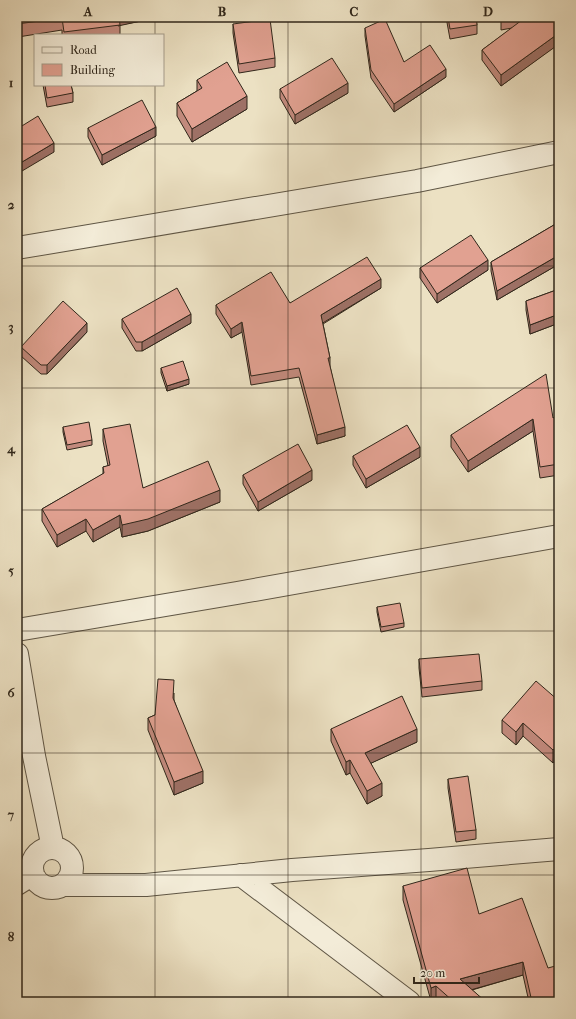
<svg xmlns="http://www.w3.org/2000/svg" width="576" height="1019" font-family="'IM FELL French Canon',serif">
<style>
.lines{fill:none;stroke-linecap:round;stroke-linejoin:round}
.minor-casing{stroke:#5f5645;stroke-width:24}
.minor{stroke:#f3ecd8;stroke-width:22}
.wall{fill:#c28a7d;stroke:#30271b}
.shaded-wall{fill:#9e7166;stroke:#30271b}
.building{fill:#e1a191;stroke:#30271b}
.grid{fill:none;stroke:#30271b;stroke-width:1;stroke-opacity:0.55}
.neatline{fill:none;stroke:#30271b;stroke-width:1.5}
.grid-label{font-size:13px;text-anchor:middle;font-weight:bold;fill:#30271b}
</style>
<rect width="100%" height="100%" fill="#ece1c3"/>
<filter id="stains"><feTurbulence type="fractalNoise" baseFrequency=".005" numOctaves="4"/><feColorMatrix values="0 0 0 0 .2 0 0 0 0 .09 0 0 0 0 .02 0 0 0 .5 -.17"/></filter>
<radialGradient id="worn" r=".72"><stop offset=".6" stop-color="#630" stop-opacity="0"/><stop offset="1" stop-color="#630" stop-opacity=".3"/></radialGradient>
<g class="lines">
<defs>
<path id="minor" d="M17,248L417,181L559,152
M17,630L237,593L559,536
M17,654L34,756L53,848
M32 868a20 20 0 1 1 40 0a20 20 0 1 1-40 0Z
M241,875L409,1002
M17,884L33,874
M64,885H146L292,870L429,860L559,849"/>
</defs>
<use href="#minor" class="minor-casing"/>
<use href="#minor" class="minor"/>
</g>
<path class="wall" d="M17,17H141V21L120,25V35H62V30L18,37V51L17,52Z
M446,17H476L477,25V34L450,39Z
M504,17H559L558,44L501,86L482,60V50L512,28L501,30V19Z
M233,24L275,58V67L239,73L233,33Z
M365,28L404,62L446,77L394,112L371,78L365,36Z
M197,80L247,109L192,142L177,116V103L197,91Z
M43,85H71L73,93V102L47,107Z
M280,89L348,93L295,124L280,98Z
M88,128L156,136L102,165L88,137Z
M559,222V264L497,300L491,271V262Z
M420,268L488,270L437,303L420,278Z
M381,288L323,324L330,358V366L345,436L317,444L299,377L251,385L242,332L231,338L216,314V305L290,303Z
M559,289V323L530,334L526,310V301Z
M122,319L191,323L142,351H136L122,328Z
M87,332L47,374H41L21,356V347Z
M161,368L189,384L167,391L161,373Z
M559,414V475L540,478L533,431L468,472L451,447V435L553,418Z
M63,427L92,440V445L67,450L63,432Z
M103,429L143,488L220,502L148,531L122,537L120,527L93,542L86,531L57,547L42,521V509L103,474V467L108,466L103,441Z
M353,456L420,457L366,488L353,465Z
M243,475L312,480L258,511L243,484Z
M377,607L404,623V627L381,632L377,612Z
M419,659L482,681V690L422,697L419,668Z
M174,693V700L203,783L174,795L148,730V718L155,715Z
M559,701L553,763L523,736L516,745L502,733V720Z
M331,729L417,742L371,763L382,796L367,804L350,773L346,775L331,741Z
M448,779L476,830V839L456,842L448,788Z
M403,886L479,914L559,1002H529L523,975L472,990L486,1002H439L436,1000L431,1001L403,900Z"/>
<path class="shaded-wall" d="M118,17H141V21L118,26Z
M559,33V44L501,86V75Z
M17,39H18V51L17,52Z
M446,69V77L394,112V104Z
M348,83V93L295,124V115Z
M247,96V109L192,142V129Z
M156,127V136L102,165V155Z
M54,143V152L17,174V165Z
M559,255V264L497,300V291Z
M488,260V270L437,303V294Z
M381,279V288L321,324V315Z
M191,314V323L142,351V342Z
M559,314V323L530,334V325Z
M242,322V332L231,338V329Z
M87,323V332L47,374V365Z
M189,379V384L167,391V386Z
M533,419V431L468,472V461Z
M345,427V436L317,444V435Z
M420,447V457L366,488V479Z
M312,470V480L258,511V502Z
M220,490V502L148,531L122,537V525Z
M120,515V527L93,542V530Z
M86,519V531L57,547V535Z
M523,723V736L516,745V732Z
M417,729V742L365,766V753Z
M559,744V757L553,763V750Z
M350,760V773L346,775V762Z
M203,771V783L174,795V782Z
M382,783V796L367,804V791Z
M523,962V975L460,993V979Z
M436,986V1000L431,1001V988Z"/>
<path class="building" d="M17,17H119L120,25L64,32L62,18L17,24Z
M448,17H476L477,25L450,29Z
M504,17H513L501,19Z
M526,17H559V33L501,75L482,50Z
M270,19L275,58L239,64L233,24Z
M385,19L404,62L430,45L446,69L394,104L371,70L365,28Z
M332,58L348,83L295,115L280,89Z
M227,62L247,96L192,129L177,103L202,88L197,80Z
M45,85H71L73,93L47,98Z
M142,100L156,127L102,155L88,128Z
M38,116L54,143L17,165V129Z
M559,222V255L497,291L491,262Z
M471,235L488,260L437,294L420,268Z
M367,257L381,279L321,315L330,358H328L345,427L317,435L299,368L251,376L242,322L231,329L216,305L271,272L290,303Z
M177,288L191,314L142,342H136L122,319Z
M559,289V314L530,325L526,301Z
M63,301L87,323L47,365H41L21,347Z
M183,361L189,379L167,386L161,368Z
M546,374L553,418L559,414V448H558L559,456V464L540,467L533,419L468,461L451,435Z
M89,422L92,440L67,445L63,427Z
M130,424L143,488L208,461L220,490L148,519L122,525L120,515L93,530L86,519L57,535L42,509L104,473L103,467L110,465L103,429Z
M407,425L420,447L366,479L353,456Z
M298,444L312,470L258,502L243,475Z
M400,603L404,623L381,627L377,607Z
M479,654L482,681L422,688L419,659Z
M158,679L174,680L173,698L203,771L174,782L148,718L155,715Z
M536,681L559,701V744L553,750L523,723L516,732L502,720Z
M402,696L417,729L365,753L382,783L367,791L350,760L346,762L331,729Z
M468,776L476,830L456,832L448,779Z
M467,868L479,914L522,898L548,968L559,965V1002H532L523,962L460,979L486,1002H454L436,986L431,988L403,886Z"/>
<path class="grid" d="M155,17V35M288,17V1002M421,17V1002M155,85V1002M17,144H559M17,266H559M17,388H559M17,510H559M17,631H559M17,753H559M17,875H559"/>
<rect width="576" height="1019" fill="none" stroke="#ece1c3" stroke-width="44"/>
<rect x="34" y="34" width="130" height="52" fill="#f3ecd8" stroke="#a59d8c"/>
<rect x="42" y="47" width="20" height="6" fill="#f3ecd8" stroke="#a59d8c"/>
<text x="70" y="54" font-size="12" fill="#30271b">Road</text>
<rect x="42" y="64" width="20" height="12" fill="#e1a191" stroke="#a59d8c"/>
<text x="70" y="74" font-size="12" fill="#30271b">Building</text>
<path d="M414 977v6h65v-6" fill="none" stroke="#30271b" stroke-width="2"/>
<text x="420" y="977" font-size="12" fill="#30271b" stroke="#f3ecd8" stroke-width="3" paint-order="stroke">20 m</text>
<rect x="22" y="22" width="532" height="975" class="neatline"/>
<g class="grid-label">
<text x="88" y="16">A</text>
<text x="222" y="16">B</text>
<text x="354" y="16">C</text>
<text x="488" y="16">D</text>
<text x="11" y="87">1</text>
<text x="11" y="209">2</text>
<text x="11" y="331">3</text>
<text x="11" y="453">4</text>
<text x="11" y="575">5</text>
<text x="11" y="697">6</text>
<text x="11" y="819">7</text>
<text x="11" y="941">8</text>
</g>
<rect width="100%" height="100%" filter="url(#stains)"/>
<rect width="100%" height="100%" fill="url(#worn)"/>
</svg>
